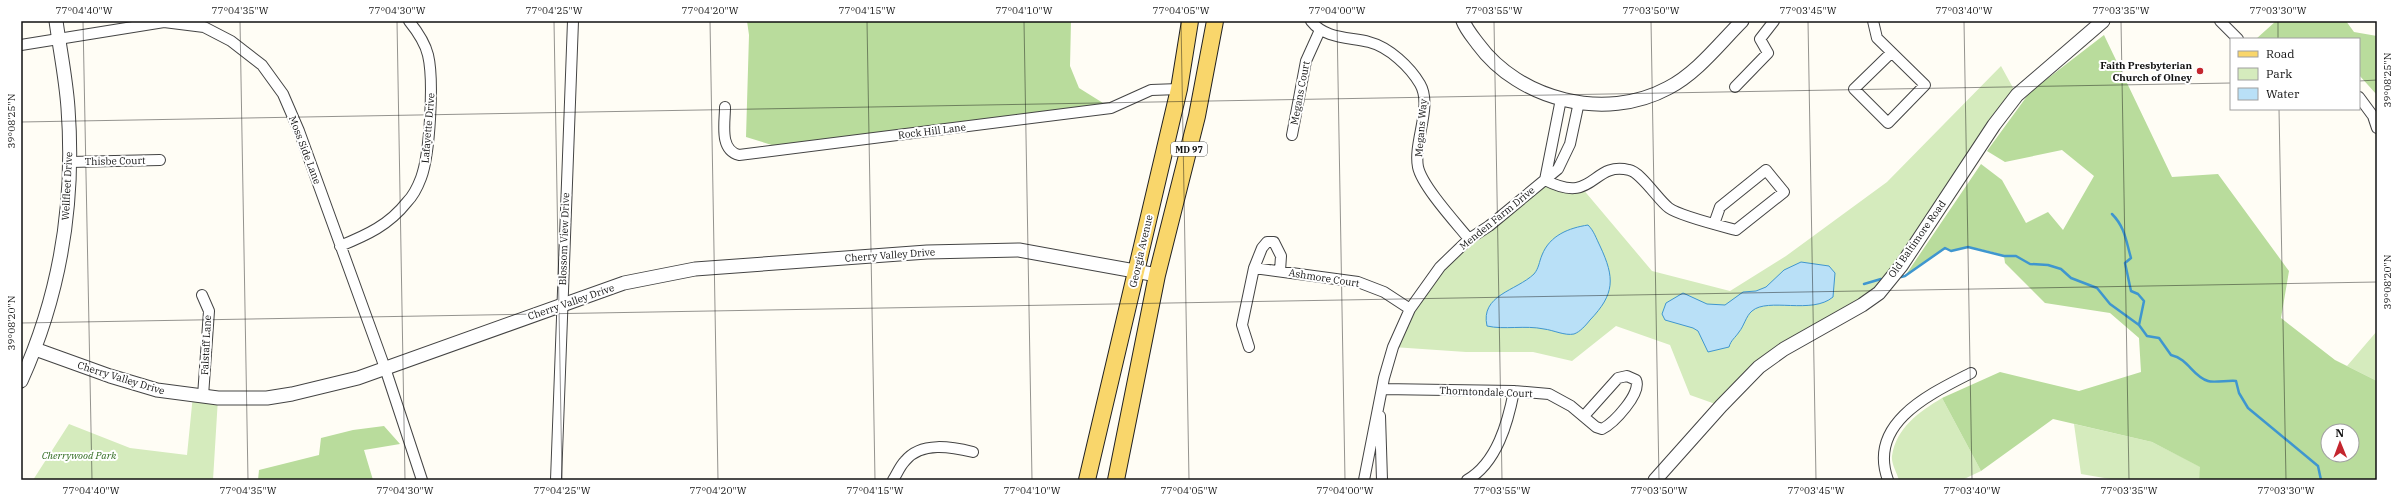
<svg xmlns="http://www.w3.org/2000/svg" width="2398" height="501" font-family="'IBM Plex Serif',serif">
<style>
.green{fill:#d5ebbd}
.forest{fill:#b9dc9c;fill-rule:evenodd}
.water{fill:#b9e0f7;stroke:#3f96cf}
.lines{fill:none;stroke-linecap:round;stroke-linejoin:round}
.stream{stroke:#3f96cf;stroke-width:2.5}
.minor-casing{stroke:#444;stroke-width:12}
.tertiary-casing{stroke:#444;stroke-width:15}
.primary-casing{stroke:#222;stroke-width:18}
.minor{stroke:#fff;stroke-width:10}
.tertiary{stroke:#fff;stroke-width:13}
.primary{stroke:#f9d66b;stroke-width:16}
.ticks{fill:none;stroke:#111;stroke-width:1;stroke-opacity:0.45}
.poi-dot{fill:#c4262e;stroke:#fff;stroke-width:1.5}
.labels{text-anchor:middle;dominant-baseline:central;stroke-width:4;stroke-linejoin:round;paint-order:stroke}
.shield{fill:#fff;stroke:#585858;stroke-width:1}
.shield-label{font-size:9px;font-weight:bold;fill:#111}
.poi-label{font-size:10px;font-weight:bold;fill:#111;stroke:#fff;text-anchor:end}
.street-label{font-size:10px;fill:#111;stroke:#fff}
.park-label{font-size:10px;font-style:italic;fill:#2f6b1f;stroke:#fff}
.neatline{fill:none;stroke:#111;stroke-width:1.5}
.ticks-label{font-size:10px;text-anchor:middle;fill:#111}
</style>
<rect width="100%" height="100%" fill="#fffdf5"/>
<path class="green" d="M2001,66L2017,95L1879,293L1784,349L1721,406L1690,395L1670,345L1616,326L1572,361L1533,352H1466L1393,347L1440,267L1545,180L1582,188L1652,271L1730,291L1786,256L1887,182Z
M2377,331V381L2347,366Z
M193,395L218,398L213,480H33L69,424L130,448L187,455Z
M1942,398L1981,471L1962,480H1899C1897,473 1891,463 1892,456C1896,428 1919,412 1942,398Z
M2074,424L2152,442L2201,467L2199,480H2116L2081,474Z"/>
<path class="forest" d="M747,21H1071L1070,66L1079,88L1111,108L788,150L746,137L749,35Z
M2276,21H2346L2354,32L2377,36V95L2359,75V39H2256Z
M2104,35L2172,177L2218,174L2289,271L2281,318L2335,360L2377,381V480H2199L2200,467L2152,442L2053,419L1981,471L1942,398L2000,372L2079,391L2141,372L2139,338L2110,313L2045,303L2005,263L2004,256C1998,253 1974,247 1967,247C1958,248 1954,252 1945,249L1905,276L1981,164L2002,180L2026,223L2048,212L2063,230L2094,176L2062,150L2005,162L1987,151L2030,92ZM2328,431H2352V455H2328Z
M384,426L400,444L364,450L373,480H258L259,470L319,455L321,438L353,430Z"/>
<path class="water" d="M1588,225C1594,231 1596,238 1600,246C1615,278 1615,294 1590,320C1586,325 1580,332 1574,334C1565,336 1553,330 1544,329C1525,325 1504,330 1487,326C1480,295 1516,291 1534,274C1539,268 1539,262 1542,255C1550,235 1569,228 1588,225Z
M1801,262L1829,266L1835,273L1833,297C1812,315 1768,297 1752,311C1746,316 1744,326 1739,332C1735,338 1731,340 1729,347L1708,352L1698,331L1693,328L1665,320L1662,314L1666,303L1683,293L1707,304L1725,305L1743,292L1756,291L1766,287L1784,270Z"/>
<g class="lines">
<path class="stream" d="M2112,214C2125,227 2126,241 2131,258L2125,263L2131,291L2138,294L2144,301L2139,325
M1901,277L1905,276L1945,248L1951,251L1968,247L2004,256H2016L2030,264L2048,265L2061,269L2071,278L2097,288L2110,304L2139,325L2147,336L2159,338L2171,355C2189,359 2192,376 2208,381C2213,383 2230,380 2236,381L2239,393L2248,408L2318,466L2321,480
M1864,284L1881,279"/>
<defs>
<path id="minor" d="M1311,21C1325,39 1349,37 1369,42C1389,47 1410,67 1420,84C1433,106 1413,142 1418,167C1422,186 1456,223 1469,239
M1873,21L1877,38L1925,85L1888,123L1854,89L1891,53
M2220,21L2238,39
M21,45L164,22L204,27L231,41L262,65L283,94L299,131L385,368L422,480
M1735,87L1768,53L1760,39L1774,21
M2359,97L2373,116L2377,128
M725,107C725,123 719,150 739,155L1111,108L1151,90L1179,89
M1292,135L1306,61L1320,30
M70,162L160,160
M1545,180C1595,206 1591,161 1629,170C1641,172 1658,200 1669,208C1680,216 1721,226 1736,230L1784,192L1766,170L1720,207L1714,224
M1545,180L1561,99
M340,246C367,235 389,225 407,202C413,196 418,186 421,178C430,154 434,80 428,55C425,42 417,31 409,21
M1254,268L1262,248L1267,242H1274L1281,256L1280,271
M202,295L209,311L203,396
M1249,347L1242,325L1254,268L1358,282L1384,292L1410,309
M1382,389L1514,391L1549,394L1571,406L1596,427L1602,429C1614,423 1642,393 1636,380L1627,376L1618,378L1584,416
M1380,416L1382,480
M556,480L573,21
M893,480C897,474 900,466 905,461C921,441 952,447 973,452
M1364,480L1384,378L1393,347L1410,309L1440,267L1469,239L1489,226L1558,169L1570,144L1579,102
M1467,480C1497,463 1508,422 1514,391
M1888,480C1867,423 1930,394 1971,373"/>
<path id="tertiary" d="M1463,21C1466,29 1472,36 1478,44C1519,100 1605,122 1668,88C1697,73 1719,44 1742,21
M35,349L110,376L157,390L218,398H267L292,394L358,378L624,283L695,269L927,252L1019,250L1157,275
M21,381C60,295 75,202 68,108C66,79 60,50 56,21
M1655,480L1721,406L1759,367L1784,349L1862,305L1879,293L1901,266L1994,125L2017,95L2103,21"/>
<path id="primary" d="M1087,480L1179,89L1190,21
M1116,480L1157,275L1197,116L1215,21"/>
</defs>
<use href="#minor" class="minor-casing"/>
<use href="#tertiary" class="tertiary-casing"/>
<use href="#primary" class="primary-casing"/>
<use href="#minor" class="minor"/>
<use href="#tertiary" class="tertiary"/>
<use href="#primary" class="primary"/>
</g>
<path class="ticks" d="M83,21L92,480M240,21L248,480M397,21L405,480M554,21L562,480M710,21L718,480M867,21L875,480M1024,21L1032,480M1181,21L1189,480M1337,21L1345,480M1494,21L1502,480M1651,21L1659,480M1808,21L1816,480M1964,21L1972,480M2121,21L2129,480M2278,21V39M2359,81L2377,80M2279,109L2286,480M21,122L2231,83M21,323L2377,282"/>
<circle class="poi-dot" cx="2200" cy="71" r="4"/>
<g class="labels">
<rect class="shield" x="1171" y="142" width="36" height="14" rx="3"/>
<g class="shield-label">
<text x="1189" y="149">MD 97</text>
</g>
<g class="poi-label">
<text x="2192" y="65">Faith Presbyterian<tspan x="2192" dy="12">Church of Olney</tspan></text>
</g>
<g class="street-label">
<text transform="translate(1300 93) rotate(-79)">Megans Court</text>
<text transform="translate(428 128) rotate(-85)">Lafayette Drive</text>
<text transform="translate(1421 128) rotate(-85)">Megans Way</text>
<text transform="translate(932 131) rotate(-7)">Rock Hill Lane</text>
<text transform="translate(305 150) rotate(69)">Moss Side Lane</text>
<text transform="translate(115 161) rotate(-1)">Thisbe Court</text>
<text transform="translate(67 186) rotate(-87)">Wellfleet Drive</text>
<text transform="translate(1497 218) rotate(-39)">Menden Farm Drive</text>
<text transform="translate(564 239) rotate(-88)">Blossom View Drive</text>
<text transform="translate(1917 239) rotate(-55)">Old Baltimore Road</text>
<text transform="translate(1141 251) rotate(-77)">Georgia Avenue</text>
<text transform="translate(890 255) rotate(-4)">Cherry Valley Drive</text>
<text transform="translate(1324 278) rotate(9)">Ashmore Court</text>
<text transform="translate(571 302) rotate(-19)">Cherry Valley Drive</text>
<text transform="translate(206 345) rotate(-87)">Falstaff Lane</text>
<text transform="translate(121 378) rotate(17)">Cherry Valley Drive</text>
<text transform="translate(1486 392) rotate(2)">Thorntondale Court</text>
</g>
<g class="park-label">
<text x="79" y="455">Cherrywood Park</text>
</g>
</g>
<rect width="2398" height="501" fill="none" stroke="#ffffff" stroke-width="44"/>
<rect x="2230" y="38" width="130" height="72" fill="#ffffff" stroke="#a0a0a0"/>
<rect x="2238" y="51" width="20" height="6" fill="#f9d66b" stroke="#a0a0a0"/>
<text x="2266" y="58" font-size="12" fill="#111111">Road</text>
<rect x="2238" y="68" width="20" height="12" fill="#d5ebbd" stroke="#a0a0a0"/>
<text x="2266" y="78" font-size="12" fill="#111111">Park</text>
<rect x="2238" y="88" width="20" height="12" fill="#b9e0f7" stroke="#a0a0a0"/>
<text x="2266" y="98" font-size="12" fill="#111111">Water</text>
<g transform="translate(2340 443) rotate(359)"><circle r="19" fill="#ffffff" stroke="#a0a0a0"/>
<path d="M0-3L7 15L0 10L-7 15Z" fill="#c4262e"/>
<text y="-6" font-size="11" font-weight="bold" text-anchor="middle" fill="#111111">N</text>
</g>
<rect x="22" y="22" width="2354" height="457" class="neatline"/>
<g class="ticks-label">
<text x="84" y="14">77°04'40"W</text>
<text x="240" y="14">77°04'35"W</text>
<text x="397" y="14">77°04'30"W</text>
<text x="554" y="14">77°04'25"W</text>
<text x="710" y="14">77°04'20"W</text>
<text x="867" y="14">77°04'15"W</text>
<text x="1024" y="14">77°04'10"W</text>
<text x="1181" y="14">77°04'05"W</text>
<text x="1337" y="14">77°04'00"W</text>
<text x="1494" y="14">77°03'55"W</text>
<text x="1651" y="14">77°03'50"W</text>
<text x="1808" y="14">77°03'45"W</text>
<text x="1964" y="14">77°03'40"W</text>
<text x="2121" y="14">77°03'35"W</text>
<text x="2278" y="14">77°03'30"W</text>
<text transform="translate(2387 80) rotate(-90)" y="4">39°08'25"N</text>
<text transform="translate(11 121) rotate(-90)" y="4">39°08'25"N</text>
<text transform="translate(2387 282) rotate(-90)" y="4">39°08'20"N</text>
<text transform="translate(11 323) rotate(-90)" y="4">39°08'20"N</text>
<text x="91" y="494">77°04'40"W</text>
<text x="248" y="494">77°04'35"W</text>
<text x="405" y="494">77°04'30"W</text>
<text x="562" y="494">77°04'25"W</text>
<text x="718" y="494">77°04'20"W</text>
<text x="875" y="494">77°04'15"W</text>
<text x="1032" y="494">77°04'10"W</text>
<text x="1189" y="494">77°04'05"W</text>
<text x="1345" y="494">77°04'00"W</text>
<text x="1502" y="494">77°03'55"W</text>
<text x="1659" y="494">77°03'50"W</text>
<text x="1816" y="494">77°03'45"W</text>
<text x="1972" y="494">77°03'40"W</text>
<text x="2129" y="494">77°03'35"W</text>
<text x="2286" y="494">77°03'30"W</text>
</g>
</svg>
